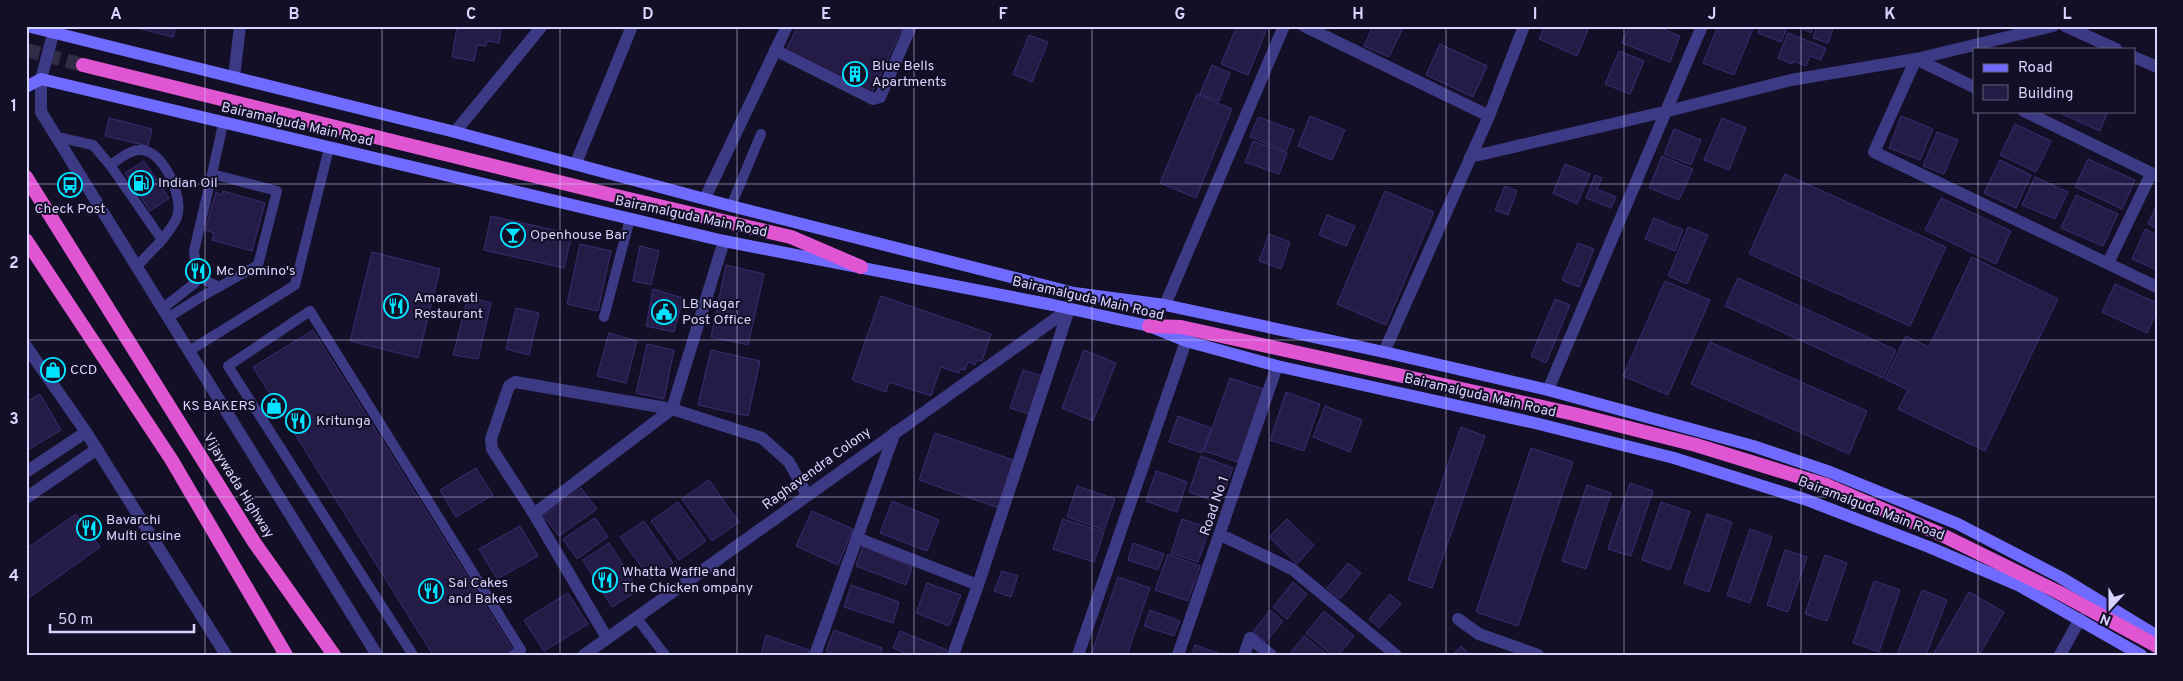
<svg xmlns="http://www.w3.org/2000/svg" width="2183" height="681" font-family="Overpass,sans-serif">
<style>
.building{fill:#241b47;stroke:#3b2d73}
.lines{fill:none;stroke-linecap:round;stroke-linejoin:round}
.trunk-tunnel{stroke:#312d47;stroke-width:14;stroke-dasharray:14 7;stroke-linecap:butt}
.service{stroke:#3d3a85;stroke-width:10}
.minor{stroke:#3d3a85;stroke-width:12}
.tertiary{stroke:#3d3a85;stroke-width:12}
.secondary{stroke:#6f6bff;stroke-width:12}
.trunk{stroke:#e055d1;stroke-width:14}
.trunk-bridge{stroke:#e055d1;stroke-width:14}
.grid{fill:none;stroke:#d9d4ff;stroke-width:1;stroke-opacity:0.55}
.labels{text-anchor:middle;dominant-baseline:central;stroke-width:4;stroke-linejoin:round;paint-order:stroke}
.poi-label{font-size:14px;fill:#d9d4ff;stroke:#130f26;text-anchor:start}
.street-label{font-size:14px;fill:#d9d4ff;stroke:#130f26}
.neatline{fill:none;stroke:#d9d4ff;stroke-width:2}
.grid-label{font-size:16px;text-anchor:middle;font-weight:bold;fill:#d9d4ff}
</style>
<rect width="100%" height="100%" fill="#130f26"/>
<path class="building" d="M130,26H176L173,37Z
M457,26H501L499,43L487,41L486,46L477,45L474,61L452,57Z
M798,26H903L871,95L785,52Z
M1237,26H1268L1248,75L1221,64Z
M1373,26H1404L1389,57L1364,46Z
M1545,26H1580L1588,30L1577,56L1539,39Z
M1629,26H1656L1680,36L1670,62L1622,43Z
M1718,26H1754L1734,75L1703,63Z
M1760,26H1788L1781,42L1758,33Z
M1796,26H1813L1811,33Z
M1817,26H1834L1828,43L1813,38Z
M1788,33L1826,48L1821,60L1810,56L1806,66L1793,61L1792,64L1778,58Z
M1029,35L1048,42L1032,82L1013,74Z
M1440,44L1487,66L1473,97L1426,75Z
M1619,51L1644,61L1630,94L1605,84Z
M1212,65L1230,73L1219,101L1200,94Z
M1197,94L1232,109L1196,198L1160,183Z
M2063,111H2108L2100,131L2062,114Z
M1310,116L1345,130L1332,160L1298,146Z
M1901,116L1933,129L1920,160L1889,148Z
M1258,117L1294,130L1286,151L1250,137Z
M109,118L152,129L148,146L105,136Z
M1722,118L1746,128L1729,170L1704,160Z
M2015,124L2051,141L2036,172L2000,155Z
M1674,129L1701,140L1691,165L1664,154Z
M1937,132L1958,140L1944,174L1923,166Z
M1253,141L1287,153L1279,174L1245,162Z
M1662,156L1693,169L1679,200L1649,188Z
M2088,159L2135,180L2122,209L2075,187Z
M2000,160L2031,175L2016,208L1984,193Z
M144,161L169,198L150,211L125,173Z
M1565,164L1590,174L1577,204L1553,193Z
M1785,174L1946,247L1910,326L1749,254Z
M1595,175L1602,178L1597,189L1616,197L1611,208L1586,198Z
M2035,177L2068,192L2055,219L2022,205Z
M1505,186L1517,191L1508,215L1495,210Z
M223,191L265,203L252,251L212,240L214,233L205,230L216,192L222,195Z
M1385,191L1434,212L1386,325L1337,304Z
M2076,195L2118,214L2103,246L2061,228Z
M1941,198L2011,231L1996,264L1925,230Z
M2157,204V228L2148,224Z
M1327,215L1355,226L1346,246L1319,235Z
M491,216L572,234L564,268L484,250Z
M1654,218L1683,230L1675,251L1645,239Z
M1688,227L1708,235L1687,284L1668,276Z
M2145,229L2157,235V270L2132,259Z
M1269,234L1290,242L1281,269L1259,261Z
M1578,243L1594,249L1579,287L1562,280Z
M580,244L611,251L598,311L567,304Z
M640,246L659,251L651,285L633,281Z
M372,252L440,269L418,358L350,341Z
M1972,257L2058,299L1985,451L1898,409L1908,390L1885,379L1906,336L1929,347Z
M726,265L764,274L748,345L711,337Z
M1738,278L1896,350L1883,378L1725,306Z
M1665,281L1710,300L1668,395L1623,376Z
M2115,284L2157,303V310L2147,333L2102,312Z
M653,289L683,298L674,332L646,326Z
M881,296L991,334L982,361L977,360L975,365L968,362L965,370L960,369L959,373L941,367L931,396L889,382L886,392L852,380Z
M468,297L491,303L478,359L453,355Z
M1555,299L1570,305L1546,363L1531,356Z
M516,308L539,313L529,355L506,349Z
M313,330L513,650L505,655H433L253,367Z
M609,333L637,341L626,383L597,376Z
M1710,342L1867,411L1849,454L1691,384Z
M647,344L674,350L664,399L636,393Z
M711,350L760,361L748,416L698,405Z
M1084,350L1116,363L1093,421L1062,408Z
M1023,370L1045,377L1032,415L1010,408Z
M1230,378L1263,389L1238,462L1204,451Z
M1286,392L1320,404L1304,451L1270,440Z
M40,394L61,430L26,451V402Z
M1325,406L1362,420L1350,452L1313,437Z
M1178,416L1211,428L1202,453L1169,442Z
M1461,427L1485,436L1432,588L1408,580Z
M935,433L1016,461L999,508L919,480Z
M1531,448L1573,462L1518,626L1476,612Z
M1201,456L1233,468L1220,503L1189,492Z
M476,468L493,495L456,517L440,490Z
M1156,471L1187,482L1177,512L1146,501Z
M709,480L739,522L712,541L682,499Z
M1630,483L1653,491L1631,556L1608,549Z
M1587,485L1611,493L1586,569L1562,561Z
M1077,486L1115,499L1104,530L1067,517Z
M581,488L597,509L559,536L543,516Z
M892,501L939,520L927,551L880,533Z
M678,502L706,541L679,560L651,521Z
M1661,502L1690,512L1670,570L1642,560Z
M812,511L853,529L838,565L796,546Z
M76,514L100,547L26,600V549Z
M1707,514L1732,522L1709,592L1684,583Z
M595,518L608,537L577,559L563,539Z
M1063,519L1104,532L1094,562L1053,549Z
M1182,519L1210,528L1198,562L1171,553Z
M1287,519L1314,545L1297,564L1269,537Z
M644,521L673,563L650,579L620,537Z
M520,526L538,556L497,579L479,549Z
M1750,529L1772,537L1750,603L1727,595Z
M609,543L639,590L612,607L583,560Z
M1133,543L1164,554L1158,570L1128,560Z
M863,546L912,567L906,585L856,566Z
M1785,550L1807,557L1788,612L1767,605Z
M1168,554L1200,566L1188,601L1155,590Z
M1825,555L1847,563L1827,621L1805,614Z
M1348,563L1361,573L1340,599L1327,588Z
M1002,571L1018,576L1011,597L994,591Z
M1118,577L1150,588L1127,655H1091Z
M1874,581L1900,590L1879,652L1853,643Z
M1293,582L1307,594L1287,619L1273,607Z
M927,583L961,595L949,626L916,613Z
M851,585L899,602L893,623L844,607Z
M1922,590L1947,600L1926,655H1897Z
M1969,592L2004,612L1979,655H1933Z
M568,593L588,624L544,651L524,620Z
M1390,594L1401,604L1379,628L1369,619Z
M1150,610L1180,621L1174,636L1144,626Z
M1270,610L1283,621L1266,642L1253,632Z
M1324,611L1354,636L1339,655H1332L1306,633Z
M834,630L882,648L880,655H837L826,651Z
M900,631L947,650L945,655H910L893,648Z
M766,635L809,650L808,655H761Z
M1304,636L1328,655H1289Z
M1195,645L1224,655H1192Z
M1461,646L1470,655H1453Z"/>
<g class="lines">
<path class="trunk-tunnel" d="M26,50L83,65"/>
<path class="service" d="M57,137L93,145L110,165L162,240L137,266
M110,165C120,159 130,149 142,150C164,152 184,197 177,217C174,225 167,233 162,240
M212,174L223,124
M731,206L761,134
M197,276L219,287
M163,308L195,283L197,276L194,251L212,174L277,191L258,265L201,297L169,317
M604,317L630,219
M189,351L295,285L329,148
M636,617L665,655
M413,655L228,366L310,311L521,650L514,655"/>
<path class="minor" d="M1304,26L1489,116
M2065,26L2116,49
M775,50L873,99L880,97L911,26
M2134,57L2157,67
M234,77L240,26
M1974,87L1916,59L1874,152L2157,287
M2024,111L2157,176
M455,132L542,26
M1470,157L1668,111L1791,80L1916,59L2053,26
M576,163L632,26
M705,198L787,26
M2108,263L2151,174
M1165,305L1284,26
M1384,352L1489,116L1524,26
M1548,390L1702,26
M26,472L86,432
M26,498L97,449
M534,514L492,449L491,439L509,386L515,382L672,409L762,438L789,462L807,495
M1221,535L1292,569L1396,655
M857,538L978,585
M1458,619L1479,634L1538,655
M607,638L534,514L672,409L724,241
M815,655L895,432
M953,655L978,585L1069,309
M1078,655L1186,341
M1178,655L1277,366
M1244,655L1250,638L1271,655
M2060,655L2080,619"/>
<path class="tertiary" d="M53,34L41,79V112L377,655
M26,346L86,432L226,655
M584,655L1069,309"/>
<path class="secondary" d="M27,26L455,132L731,206L1074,293L1165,305L1384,352L1548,390L1753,446L1830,472L1958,524L2060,577L2157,636
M26,87L41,79L724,241L1053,305L1149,326L1186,341L1277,366L1535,423L1674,458L1807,500L1929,547L2020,586L2141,655"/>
<path class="trunk" d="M83,65L612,195L791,237L861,267
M26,177L254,542L334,655
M26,240L171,459L286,655
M1149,326L1181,327L1574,414L1696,445L1826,485"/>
<path class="trunk-bridge" d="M1826,485L1940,534L2058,592L2157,646"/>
</g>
<path class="grid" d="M205,26V655M382,26V655M560,26V655M737,26V655M914,26V655M1092,26V655M1269,26V655M1446,26V655M1624,26V655M1801,26V655M1978,26V49M1978,111V655M26,184H2157M26,340H2157M26,497H2157"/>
<defs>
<symbol id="building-ring" viewBox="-11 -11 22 22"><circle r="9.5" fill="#130f26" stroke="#00e5ff" stroke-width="1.5"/><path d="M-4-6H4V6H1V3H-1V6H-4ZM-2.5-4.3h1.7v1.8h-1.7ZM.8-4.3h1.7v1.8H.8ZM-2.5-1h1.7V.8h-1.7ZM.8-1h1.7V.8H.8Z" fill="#00e5ff"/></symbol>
<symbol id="fuel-ring" viewBox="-11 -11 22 22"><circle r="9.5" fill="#130f26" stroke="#00e5ff" stroke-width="1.5"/><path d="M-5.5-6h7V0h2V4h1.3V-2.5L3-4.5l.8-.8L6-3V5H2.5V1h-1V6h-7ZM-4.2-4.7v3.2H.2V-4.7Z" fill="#00e5ff"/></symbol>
<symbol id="bus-ring" viewBox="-11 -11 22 22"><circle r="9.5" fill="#130f26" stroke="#00e5ff" stroke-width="1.5"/><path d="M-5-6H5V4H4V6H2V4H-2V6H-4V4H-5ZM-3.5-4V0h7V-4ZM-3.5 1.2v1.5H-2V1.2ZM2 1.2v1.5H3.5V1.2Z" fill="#00e5ff"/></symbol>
<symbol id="bar-ring" viewBox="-11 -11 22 22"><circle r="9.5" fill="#130f26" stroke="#00e5ff" stroke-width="1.5"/><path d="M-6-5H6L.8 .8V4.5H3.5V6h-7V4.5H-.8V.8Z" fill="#00e5ff"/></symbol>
<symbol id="restaurant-ring" viewBox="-11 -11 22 22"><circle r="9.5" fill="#130f26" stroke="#00e5ff" stroke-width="1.5"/><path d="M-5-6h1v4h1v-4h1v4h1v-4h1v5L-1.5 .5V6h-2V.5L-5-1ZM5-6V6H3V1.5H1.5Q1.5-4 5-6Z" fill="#00e5ff"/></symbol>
<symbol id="civic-ring" viewBox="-11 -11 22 22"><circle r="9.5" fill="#130f26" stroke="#00e5ff" stroke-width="1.5"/><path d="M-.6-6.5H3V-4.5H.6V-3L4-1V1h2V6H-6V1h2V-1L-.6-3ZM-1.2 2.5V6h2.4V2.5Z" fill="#00e5ff"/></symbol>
<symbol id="shop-ring" viewBox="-11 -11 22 22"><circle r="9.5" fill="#130f26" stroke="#00e5ff" stroke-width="1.5"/><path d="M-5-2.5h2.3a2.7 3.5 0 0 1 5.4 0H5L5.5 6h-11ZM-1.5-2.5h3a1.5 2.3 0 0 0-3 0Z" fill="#00e5ff"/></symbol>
</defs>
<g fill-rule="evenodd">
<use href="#building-ring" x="841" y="60" width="28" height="28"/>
<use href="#fuel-ring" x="127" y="169" width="28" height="28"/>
<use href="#bus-ring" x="56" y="171" width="28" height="28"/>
<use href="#bar-ring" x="499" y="221" width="28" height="28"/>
<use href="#restaurant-ring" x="184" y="257" width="28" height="28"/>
<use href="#restaurant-ring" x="382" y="292" width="28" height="28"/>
<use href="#civic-ring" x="650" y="298" width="28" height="28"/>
<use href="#shop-ring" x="39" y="356" width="28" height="28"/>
<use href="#shop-ring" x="260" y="392" width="28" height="28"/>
<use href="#restaurant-ring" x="284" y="407" width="28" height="28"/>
<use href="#restaurant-ring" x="75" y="514" width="28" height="28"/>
<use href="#restaurant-ring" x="591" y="566" width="28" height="28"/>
<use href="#restaurant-ring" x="417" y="577" width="28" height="28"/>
</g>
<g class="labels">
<g class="poi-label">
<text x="872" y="66">Blue Bells<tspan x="872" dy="16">Apartments</tspan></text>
<text x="158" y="183">Indian Oil</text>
<text x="70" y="209" text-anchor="middle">Check Post</text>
<text x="530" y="235">Openhouse Bar</text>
<text x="216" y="271">Mc Domino's</text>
<text x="414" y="298">Amaravati<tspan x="414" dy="16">Restaurant</tspan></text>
<text x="682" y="304">LB Nagar<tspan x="682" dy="16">Post Office</tspan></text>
<text x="70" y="370">CCD</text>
<text x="256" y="406" text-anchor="end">KS BAKERS</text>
<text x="316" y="421">Kritunga</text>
<text x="106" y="520">Bavarchi<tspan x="106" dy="16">Multi cusine</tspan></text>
<text x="622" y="572">Whatta Waffle and<tspan x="622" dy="16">The Chicken ompany</tspan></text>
<text x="448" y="583">Sai Cakes<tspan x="448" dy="16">and Bakes</tspan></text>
</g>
<g class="street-label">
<text transform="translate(297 125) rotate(13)">Bairamalguda Main Road</text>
<text transform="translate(691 217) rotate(12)">Bairamalguda Main Road</text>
<text transform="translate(1088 299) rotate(13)">Bairamalguda Main Road</text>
<text transform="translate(1480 396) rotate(13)">Bairamalguda Main Road</text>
<text transform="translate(817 469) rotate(-36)">Raghavendra Colony</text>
<text transform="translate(238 486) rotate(58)">Vijaywada Highway</text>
<text transform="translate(1215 506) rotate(-71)">Road No 1</text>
<text transform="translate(1871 509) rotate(21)">Bairamalguda Main Road</text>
</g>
</g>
<rect width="2183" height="681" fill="none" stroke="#130f26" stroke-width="55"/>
<rect x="1973" y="48" width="162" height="65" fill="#130f26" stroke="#625e7d"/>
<rect x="1983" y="64" width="25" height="8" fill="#6f6bff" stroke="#625e7d"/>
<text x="2018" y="72" font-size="15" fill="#d9d4ff">Road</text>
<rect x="1983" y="85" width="25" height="15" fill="#241b47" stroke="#625e7d"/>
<text x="2018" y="98" font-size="15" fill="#d9d4ff">Building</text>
<g transform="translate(2110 608) rotate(201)" stroke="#130f26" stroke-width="4" paint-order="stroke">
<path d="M0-4L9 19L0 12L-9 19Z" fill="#d9d4ff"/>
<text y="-8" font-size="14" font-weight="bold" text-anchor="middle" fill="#d9d4ff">N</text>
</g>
<path d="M50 624v8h144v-8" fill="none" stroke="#d9d4ff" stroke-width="2.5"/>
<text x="58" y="624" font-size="15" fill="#d9d4ff" stroke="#130f26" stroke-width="4" paint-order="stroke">50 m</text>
<rect x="28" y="28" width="2128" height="626" class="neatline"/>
<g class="grid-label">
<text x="116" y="19">A</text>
<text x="294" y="19">B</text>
<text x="471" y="19">C</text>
<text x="648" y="19">D</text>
<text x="826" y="19">E</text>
<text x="1003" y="19">F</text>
<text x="1180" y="19">G</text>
<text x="1358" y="19">H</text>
<text x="1535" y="19">I</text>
<text x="1712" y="19">J</text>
<text x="1890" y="19">K</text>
<text x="2067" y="19">L</text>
<text x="14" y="111">1</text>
<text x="14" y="268">2</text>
<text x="14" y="424">3</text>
<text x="14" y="581">4</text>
</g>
</svg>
